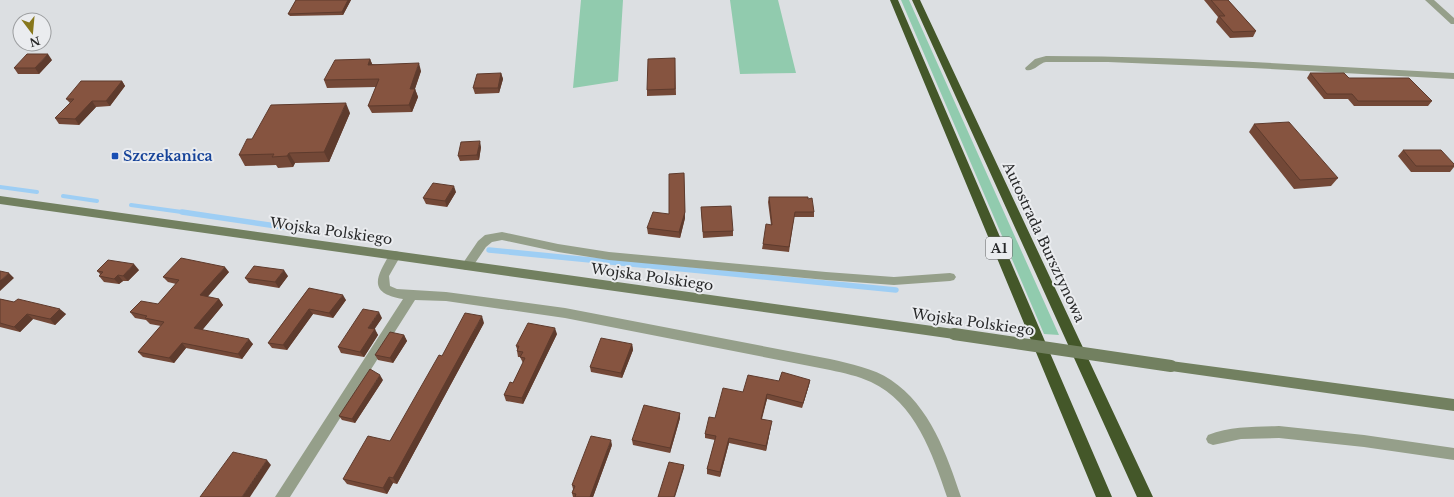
<svg xmlns="http://www.w3.org/2000/svg" width="1454" height="497" font-family="'Libre Baskerville',serif">
<style>
.green{fill:#91cbae}
.lines{fill:none;stroke-linecap:round;stroke-linejoin:round}
.stream-far1{stroke:#9ecef4;stroke-width:4}
.stream{stroke:#9ecef4;stroke-width:5.5}
.minor{fill:#959f8a;fill-rule:evenodd}
.secondary{fill:#728060;fill-rule:evenodd}
.motorway{fill:#445729;fill-rule:evenodd}
.secondary-bridge{stroke:#728060;stroke-width:12}
.wall{fill:#734837}
.shaded-wall{fill:#5e3b2d}
.building{fill:#865440;stroke:#5e3b2d}
.transit-dot{fill:#1a4fb4;stroke:#eaecef;stroke-width:1.5}
.labels{text-anchor:middle;dominant-baseline:central;stroke-width:4;stroke-linejoin:round;paint-order:stroke}
.shield{fill:#eaecef;stroke:#626364;stroke-width:1}
.shield-label{font-size:13px;font-weight:bold;fill:#272829}
.transit-label{font-size:14px;font-weight:bold;fill:#164399;stroke:#eaecef;text-anchor:start}
.street-label{font-size:14px;fill:#272829;stroke:#eaecef}
</style>
<rect width="100%" height="100%" fill="#dcdfe2"/>
<path class="green" d="M581,0H623L618,81L573,88Z
M730,0H778L796,73L740,74Z
M901,0H909L1059,335L1044,334Z"/>
<g class="lines">
<path class="stream-far1" d="M0,187L37,192
M63,196L97,201
M131,205L189,213"/>
<path class="stream" d="M182,212L290,228
M489,250L896,290"/>
<path class="minor" d="M1425,0H1434L1454,18V24H1451Z
M1046,56C1182,56 1318,66 1454,73V79L1252,68L1108,62H1046C1039,63 1034,72 1026,70L1025,68L1035,59Z
M502,232L558,244L609,252L826,272L894,277L950,273L954,274L956,277L954,280L950,281L894,285L826,280L609,260L558,252L502,240L492,242L486,247L471,269L467,270L463,269L461,266L478,241L485,235Z
M395,251L399,252L401,255L389,276L390,286L397,289L446,292L565,308L830,359C851,364 873,368 891,380C930,406 947,455 961,497H947C933,455 915,402 871,382C858,376 844,373 830,370L565,318L446,301L415,300L290,497H275L403,299C366,293 377,276 391,252Z
M1279,426L1364,435L1454,448V460L1364,447L1279,438L1241,439L1213,445L1208,443L1206,439L1208,435C1231,426 1255,427 1279,426Z"/>
<path class="secondary" d="M0,196L954,329L958,331L960,334L958,337L954,339L0,204Z
M1171,361L1454,399V411L1171,371L1167,370L1165,366L1167,362Z"/>
<path class="motorway" d="M890,0H898L1112,497H1096Z
M912,0H920L1153,497H1137Z"/>
<path class="secondary-bridge" d="M954,334L1171,366"/>
</g>
<path class="wall" d="M296,0H351L343,15L290,16L288,14Z
M1204,0H1228L1256,31L1253,37L1230,38L1216,22L1218,17Z
M675,58L676,95L647,96V90Z
M370,59L372,64L421,71L415,89L418,97L412,112L372,113L368,106L376,87L327,88L324,80Z
M52,60L39,74H18L14,68Z
M501,73L503,79L499,93L475,94L473,88Z
M1310,73L1349,78L1432,101L1428,106H1354L1348,99H1324L1307,78Z
M122,81L125,86L110,106L96,107L79,125L59,124L55,118L70,103L66,99Z
M350,113L329,162L295,163L293,167L278,168L276,165L245,166L239,155L252,139Z
M1254,124L1338,178L1331,186L1294,189L1249,132Z
M481,147L479,160L460,161L458,156Z
M1403,150L1454,164V167L1450,172H1411L1398,156Z
M456,192L447,207L426,204L423,198Z
M769,197L808,199L814,212V217H794L789,252L762,249L763,244L771,225L768,202Z
M701,207L733,231V236L703,238Z
M685,218L680,238L648,234L647,228Z
M139,270L128,281H123L119,284L104,282L99,276L100,274L97,271Z
M229,272L207,297L219,299L223,305L202,330L253,344L242,359L186,348L174,363L143,357L138,352L161,326L150,324L146,320L135,318L130,312L158,304L176,284L168,282L163,277Z
M288,276L279,288L249,283L245,278Z
M309,288L346,300L333,318L313,314L287,350L272,348L268,343Z
M0,299L66,314L55,325L33,319L20,332L0,327Z
M382,318L374,329L378,335L364,357L341,353L338,347Z
M484,323L397,484L393,483L387,494L347,484L343,479L390,441L442,356Z
M557,334L523,404L506,401L504,395L513,383L523,363L520,357H518L517,351V349L516,346Z
M404,335L407,341L393,363L378,360L375,355Z
M632,344L633,350L622,378L591,372L590,367Z
M383,380L355,423L342,420L339,416Z
M810,380L809,385L802,408L767,399L762,419L771,426L766,451L729,443L720,477L707,474V469L715,440L705,438V434L715,418L743,392L779,381Z
M680,413V418L670,453L633,445L632,440Z
M612,445L593,497H573L572,493L573,489L572,485Z"/>
<path class="shaded-wall" d="M348,0H351L343,15L342,12Z
M48,54L52,60L39,74L35,68Z
M370,59L373,66L368,65Z
M419,63L421,71L412,97L410,89Z
M501,73L503,79L499,93L498,88Z
M122,81L125,86L110,106L106,101Z
M415,89L418,97L412,112L409,105Z
M92,101L96,107L79,125L75,119Z
M346,103L350,113L329,162L324,152Z
M480,141L481,147L479,160L477,155Z
M289,153L295,163L293,167L287,156Z
M684,173L685,218L680,238L679,232Z
M454,186L456,192L447,207L445,201Z
M134,264L139,270L128,281L123,276Z
M225,267L229,272L204,301L200,295Z
M284,270L288,276L279,288L275,282Z
M9,273L14,278L0,291V281Z
M118,275L123,281L119,284L114,279Z
M343,295L346,300L333,318L329,313Z
M219,299L223,305L199,334L194,328Z
M60,309L66,314L55,325L50,319Z
M309,309L313,314L287,350L283,345Z
M379,312L382,318L372,333L368,328Z
M27,314L33,319L20,332L14,327Z
M482,316L484,323L397,484L393,478Z
M555,328L557,334L523,404L522,398Z
M375,329L378,335L364,357L360,352Z
M404,335L407,341L393,363L390,358Z
M249,339L253,344L242,359L238,354Z
M182,343L186,348L174,363L169,358Z
M632,344L633,350L622,378L621,373Z
M380,375L383,380L355,423L352,419Z
M810,380L809,385L802,408L803,403Z
M767,394V399L760,424L761,419Z
M680,413V418L670,453V448Z
M772,421L766,451V446Z
M729,438V443L720,477V472Z
M611,440L612,445L593,497H590Z
M267,460L271,465L250,497H242Z
M684,465V468L675,497H674Z
M389,477L393,483L387,494L383,488Z"/>
<path class="building" d="M296,0H348L342,12L288,14Z
M1211,0H1228L1256,31L1233,32L1219,16H1225Z
M27,54H48L35,68H14Z
M675,58V89L647,90L648,59Z
M370,59L368,65L419,63L410,89H415L409,105L368,106L379,79L324,80L335,60Z
M501,73L498,88H473L477,74Z
M1310,73H1344L1349,78H1409L1432,101H1358L1352,94H1327Z
M81,81H122L106,101H92L75,119L55,118L74,99H66Z
M346,103L324,152L289,153L287,156L272,157L274,154L239,155L247,139H252L271,105Z
M1289,122L1338,178L1300,180L1254,124Z
M480,141L477,155L458,156L461,142Z
M1403,150H1441L1454,164V166H1416Z
M684,173L685,212L679,232L647,228L653,212L669,214V174Z
M433,183L454,186L445,201L423,198Z
M769,197H808V199L812,198L814,212H795L789,247L763,244L766,224L772,225Z
M731,206L733,231L703,232L701,207Z
M181,258L225,267L200,295L219,299L194,328L249,339L238,354L182,343L169,358L138,352L164,322L145,318L147,316L130,312L141,301L158,304L179,280L163,277Z
M108,260L134,264L123,276L118,275L114,279L99,276L103,272L97,271Z
M254,266L284,270L275,282L245,278Z
M0,271L9,273L0,281Z
M309,288L343,295L329,313L309,309L283,345L268,343Z
M0,299L14,302L18,299L60,309L50,319L27,314L14,327L0,323Z
M363,309L379,312L368,328L375,329L360,352L338,347Z
M465,313L482,316L393,478L389,477L383,488L343,479L368,436L390,441L439,355L442,356Z
M528,323L555,328L522,398L504,395L510,382L513,383L525,358L520,357L523,352L517,351L519,346H516Z
M390,332L404,335L390,358L375,355Z
M601,338L632,344L621,373L590,367Z
M370,369L380,375L352,419L339,416Z
M782,372L810,380L803,403L767,394L761,419L772,421L766,446L729,438L720,472L707,469L716,436L705,434L709,417L715,418L723,388L743,392L748,375L779,381Z
M644,405L680,413L670,448L632,440Z
M591,436L611,440L590,497H575L576,494L572,493L575,486L572,485Z
M233,452L267,460L242,497H200Z
M669,462L684,465L674,497H658Z"/>
<rect class="transit-dot" x="111" y="152" width="8" height="8" rx="2"/>
<g class="labels">
<rect class="shield" x="986" y="237" width="26" height="22" rx="3"/>
<g class="shield-label">
<text x="999" y="248">A1</text>
</g>
<g class="transit-label">
<text x="123" y="156">Szczekanica</text>
</g>
<g class="street-label">
<text transform="translate(331 231) rotate(8)">Wojska Polskiego</text>
<text transform="translate(1044 242) rotate(65)">Autostrada Bursztynowa</text>
<text transform="translate(652 277) rotate(8)">Wojska Polskiego</text>
<text transform="translate(973 322) rotate(8)">Wojska Polskiego</text>
</g>
</g>
<g transform="translate(32 32) rotate(164)"><circle r="19" fill="#eaecef" stroke="#9c9ea0"/>
<path d="M0-3L7 15L0 10L-7 15Z" fill="#87771b"/>
<text y="-6" font-size="11" font-weight="bold" text-anchor="middle" fill="#272829">N</text>
</g>
</svg>
